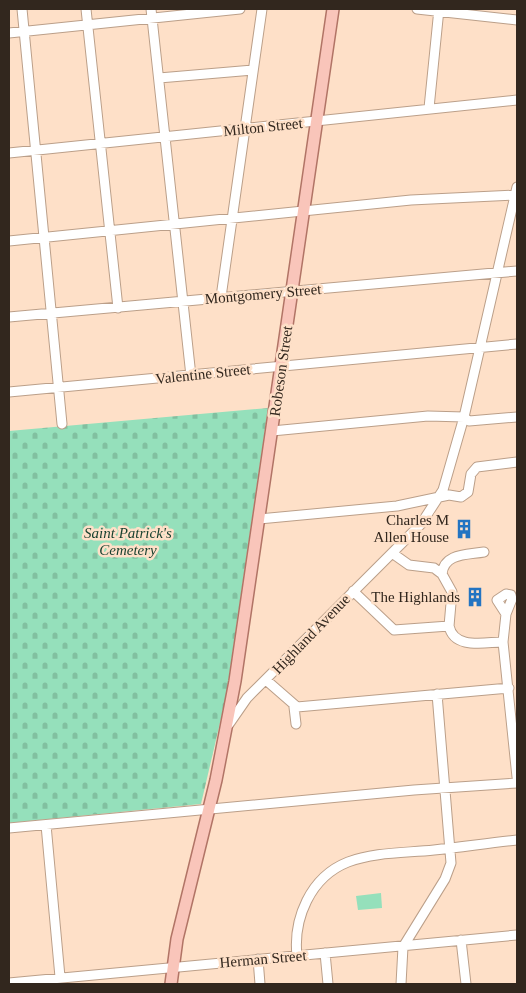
<svg xmlns="http://www.w3.org/2000/svg" width="526" height="993" font-family="'Times New Roman',serif">
<style>
.grass{fill:#95e0bb}
.cemetery{fill:url(#cemetery-stones)}
.lines{fill:none;stroke-linecap:round;stroke-linejoin:round}
.minor-casing{stroke:#bb9f89;stroke-width:11}
.major-casing{stroke:#b17466;stroke-width:14}
.minor{stroke:#fff;stroke-width:9}
.major{stroke:#f9c5ba;stroke-width:11}
.labels{text-anchor:middle;dominant-baseline:central;stroke-width:5;stroke-linejoin:round;paint-order:stroke}
.street-label{font-size:15px;fill:#32271e;stroke:#fee0c8}
.poi-label{font-size:15px;fill:#32271e;stroke:#fee0c8;text-anchor:end}
.park-label{font-size:15px;font-style:italic;fill:#163f2e;stroke:#fee0c8}
</style>
<defs>
<pattern id="cemetery-stones" width="16" height="16" patternUnits="userSpaceOnUse" patternTransform="scale(1.25)"><rect width="16" height="16" fill="#95e0bb"/><path d="M2 7V4a2 2 0 0 1 4 0v3zM10 15v-3a2 2 0 0 1 4 0v3z" fill="#81c0a0"/></pattern>
</defs>
<rect width="100%" height="100%" fill="#fee0c8"/>
<path class="grass" d="M381,893L382,908L358,910L356,896Z"/>
<path class="cemetery" d="M268,408L226,697L201,804L9,823V431Z"/>
<g class="lines">
<defs>
<path id="minor" d="M22,9L62,424
M86,9L118,308
M151,9L191,376
M417,9L517,20
M9,33L240,9
M159,78L253,70
M429,108L439,9
M9,153L517,100
M9,241L411,200L517,195
M221,297L262,9
M9,317L517,271
M9,392L517,344
M272,431L428,416L464,417L469,421L517,417
M259,519L397,506L449,495L461,497L468,492L471,474L477,467L517,462
M392,553L409,565L434,568L442,574L452,592L449,626
M442,574C444,553 467,555 484,552
M353,591L394,630L449,626C454,650 485,642 503,642
M506,594L511,595L512,599L506,614L497,600Z
M506,614L503,642L517,777
M266,680L297,707L509,688
M294,707L296,724
M229,724L247,698L421,524L443,490L464,417L517,187
M46,825L60,977
M9,828L414,790L517,783
M461,940L466,984
M325,953L328,984
M297,956C293,919 310,877 348,862C374,852 406,853 434,850C462,847 489,843 517,840
M258,959L260,984
M9,983L517,935
M401,984L403,947L445,879L451,863L437,694"/>
<path id="major" d="M171,984L177,939L216,780L235,681L333,9"/>
</defs>
<use href="#minor" class="minor-casing"/>
<use href="#major" class="major-casing"/>
<use href="#minor" class="minor"/>
<use href="#major" class="major"/>
</g>
<defs>
<symbol id="building-bare" viewBox="-9 -9 18 18"><path d="M-4-6H4V6H1V3H-1V6H-4ZM-2.5-4.3h1.7v1.8h-1.7ZM.8-4.3h1.7v1.8H.8ZM-2.5-1h1.7V.8h-1.7ZM.8-1h1.7V.8H.8Z" fill="#2374c2" stroke="#fee0c8" stroke-width="2.5" paint-order="stroke"/></symbol>
</defs>
<g fill-rule="evenodd">
<use href="#building-bare" x="450" y="515" width="28" height="28"/>
<use href="#building-bare" x="461" y="583" width="28" height="28"/>
</g>
<g class="labels">
<g class="street-label">
<text transform="translate(263 127) rotate(-6)">Milton Street</text>
<text transform="translate(263 294) rotate(-5)">Montgomery Street</text>
<text transform="translate(281 371) rotate(-82)">Robeson Street</text>
<text transform="translate(203 374) rotate(-6)">Valentine Street</text>
<text transform="translate(311 634) rotate(-46)">Highland Avenue</text>
<text transform="translate(263 959) rotate(-5)">Herman Street</text>
</g>
<g class="poi-label">
<text x="449" y="520">Charles M<tspan x="449" dy="17">Allen House</tspan></text>
<text x="460" y="597">The Highlands</text>
</g>
<g class="park-label">
<text x="128" y="533">Saint Patrick's<tspan x="128" dy="17">Cemetery</tspan></text>
</g>
</g>
<rect width="526" height="993" fill="none" stroke="#32271e" stroke-width="20"/>
</svg>
